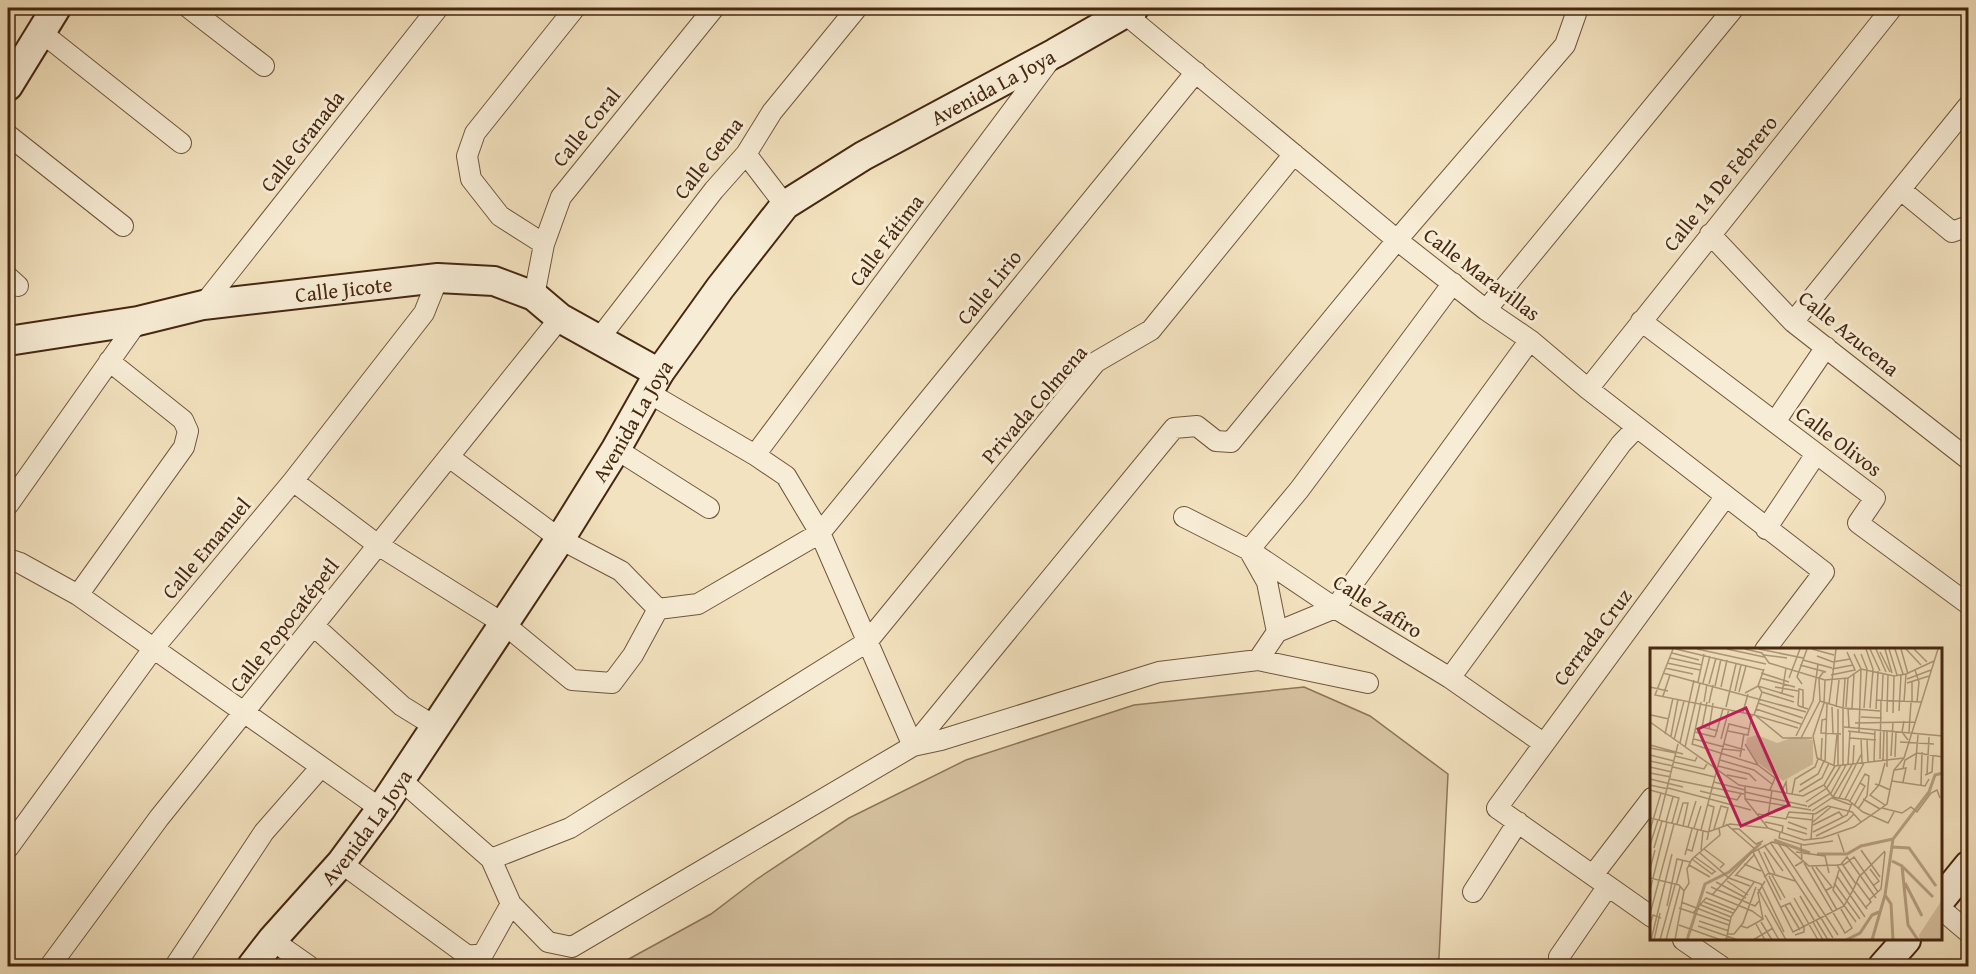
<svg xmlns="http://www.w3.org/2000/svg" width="1976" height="974" font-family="'Gentium Book Plus',serif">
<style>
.green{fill:#d6c2a1;stroke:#8e7458;stroke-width:1.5}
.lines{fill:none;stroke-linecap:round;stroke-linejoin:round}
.street-casing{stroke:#71563c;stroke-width:22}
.secondary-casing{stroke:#462710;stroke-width:32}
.street{stroke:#f7ecd5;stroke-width:20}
.secondary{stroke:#f7ecd5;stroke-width:28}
.labels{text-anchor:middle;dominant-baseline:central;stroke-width:6;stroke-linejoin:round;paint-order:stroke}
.street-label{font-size:21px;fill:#462710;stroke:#f7ecd5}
.inset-river{fill:none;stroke:#b8a284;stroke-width:3}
.inset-road{fill:none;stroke:#ae9779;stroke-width:1.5}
.view{fill:#c2185b;fill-opacity:0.15;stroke:#c2185b;stroke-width:3}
.inset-edge{fill:none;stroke:#462710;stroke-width:3}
</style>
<rect width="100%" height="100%" fill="#f3e2bf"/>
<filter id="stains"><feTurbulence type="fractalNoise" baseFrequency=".00333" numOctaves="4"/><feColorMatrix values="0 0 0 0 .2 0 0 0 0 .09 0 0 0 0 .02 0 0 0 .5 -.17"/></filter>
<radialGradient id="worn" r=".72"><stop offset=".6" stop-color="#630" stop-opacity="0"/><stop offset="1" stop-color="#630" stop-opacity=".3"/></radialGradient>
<path class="green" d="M1304,687L1370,716L1448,774L1439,958L1430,966H616L711,914L757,879L849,818L966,760L1134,705Z"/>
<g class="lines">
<defs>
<path id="street" d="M189,8L264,66
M1118,8L1397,240L1486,310L1530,340L1588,389L1824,572L1765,650
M41,32L181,143
M8,135L123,226
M746,154L785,205
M1901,190L1952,232L1968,226
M1710,234L1793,322L1968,459
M544,244L500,216L471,179L467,156L475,133L575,8
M8,277L18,286
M534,296L544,244L561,197L714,8
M203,305L438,8
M1486,310L1734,8
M1641,321L1875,498L1858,523L1968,604
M1793,322L1968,106
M598,340L714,190L746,154L772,112L857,8
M1588,389L1892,8
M649,393L755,455L786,476L820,533L913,746
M1775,422L1826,347
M616,449L709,508
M755,455L1050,60
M449,457L560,539L621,571L658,609
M293,481L378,545L504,624L572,680L612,683L633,655L658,609
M8,505L138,321
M1184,517L1249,550L1335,608L1450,678L1543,743
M1766,529L1816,454
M8,559L20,563L78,595L381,809
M78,595L184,447L188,431L183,420L109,361
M658,609L698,604L820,533L1196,72
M314,626L402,706L436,727
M1277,632L1267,582L1249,550L1299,490L1453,283
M1258,660L1277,632L1335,608L1530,340
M1450,678L1621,444L1637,427
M913,746L1174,428L1197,426L1216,441L1231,442L1397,240L1565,45L1578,8
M401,780L491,859L511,904L548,942L572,947L913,746L941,740L1159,672L1258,660L1368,683
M8,848L153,649L293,481L424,313L438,278
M491,859L570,828L867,642L1096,362L1151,330L1294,154
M341,863L468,956L483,954L511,904
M1593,875L1652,798
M1473,892L1518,822
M1942,910L1968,932
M1652,917L1497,808L1726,496
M272,940L309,966
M1683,940L1721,966
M1559,957L1608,886
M50,966L159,818L560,318
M175,966L264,832L321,767"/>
<g id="secondary">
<path d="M8,86L56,8"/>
<path id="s1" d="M8,341L138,321L203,305L438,278L494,281L534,296L560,318L659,373"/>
<path d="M1942,898L1968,866"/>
<path id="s2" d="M252,966L272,940L341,863L381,809L560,539L616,449L659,373L720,288L785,205L863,156L1055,53L1134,8"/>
<path d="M1883,966L1906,940"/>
</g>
</defs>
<use href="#street" class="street-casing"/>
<use href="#secondary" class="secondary-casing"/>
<use href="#street" class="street"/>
<use href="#secondary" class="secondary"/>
</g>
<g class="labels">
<g class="street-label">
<text stroke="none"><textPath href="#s2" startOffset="1170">Avenida La Joya</textPath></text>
<text transform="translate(586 127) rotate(-51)">Calle Coral</text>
<text transform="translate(302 141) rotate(-52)">Calle Granada</text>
<text transform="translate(708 158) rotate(-52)">Calle Gema</text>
<text transform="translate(1720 183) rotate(-51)">Calle 14 De Febrero</text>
<text transform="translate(886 240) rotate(-53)">Calle Fátima</text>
<text transform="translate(1482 274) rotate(37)">Calle Maravillas</text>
<text transform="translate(989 287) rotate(-51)">Calle Lirio</text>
<text stroke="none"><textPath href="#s1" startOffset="340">Calle Jicote</textPath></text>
<text transform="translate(1849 333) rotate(39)">Calle Azucena</text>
<text transform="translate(1034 404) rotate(-49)">Privada Colmena</text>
<text stroke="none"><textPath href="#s2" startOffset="666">Avenida La Joya</textPath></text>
<text transform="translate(1839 441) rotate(37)">Calle Olivos</text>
<text transform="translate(206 548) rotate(-50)">Calle Emanuel</text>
<text transform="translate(1378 606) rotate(32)">Calle Zafiro</text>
<text transform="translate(284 625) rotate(-52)">Calle Popocatépetl</text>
<text transform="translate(1592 637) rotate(-53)">Cerrada Cruz</text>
<text stroke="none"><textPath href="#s2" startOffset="180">Avenida La Joya</textPath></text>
</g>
</g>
<g transform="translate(1650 648)">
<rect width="292" height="292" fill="#f3e2bf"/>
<path d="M107,87L127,95L144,89L163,92V116L133,133L107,114L96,96L97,90ZM292,252V292H270L269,287Z" fill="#d6c2a1"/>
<path class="inset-river" d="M124,192L160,205M243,199L259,200L286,238M167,206H197L211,198L243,191M242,213L252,218L258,277L268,292M253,219L283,249M255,235L272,268M235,247L241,256L243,292M37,292L55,236L79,224L111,195M196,292L210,285L222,267L229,264M222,292L235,247L243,191L279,144L285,127L293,125"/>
<path class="inset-road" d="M23,1L5,47L104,67M26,1L113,22M47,1L116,16M77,1L114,9M95,1L112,5L119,15L175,32L198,30L211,21L244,28L256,26L284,13M109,1L153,10M162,1L184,7M216,1L223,21L220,60M220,1L230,23M226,1L236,24M235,1L242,25M239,1L247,27M245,1L253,26M251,1L258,26M256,1L271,17M264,1L277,14M230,4L240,24M22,5L49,12M204,6L211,21L209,84M211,6L217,21L214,60M114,7L137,10M167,8L183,14L200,11M20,10L52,17M153,12L182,20M17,15L50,22M150,17L176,24M15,20L43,26M182,21L203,17M265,22L269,34L267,54M13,25L156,64M111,25L139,34M181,27L205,22L197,4M110,30L145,39M139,30L150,1M195,31L193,60L230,63M257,31L281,22M48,34L54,6M53,35L60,8M257,35L279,28M59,36L66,10M152,36L147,29L157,1M65,38L71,11M0,39L18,43M71,39L77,12M125,39L148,43M85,43L91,17M89,44L96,18M112,44L104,67L148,80M112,44L108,38L114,21M112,44L144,54M95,45L108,38L144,49M132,45L136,20M13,48L20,27M227,52L271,54M232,52L233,26M170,53L193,60V117M170,53L169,30L174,23M54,54L57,36M57,54L52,79L68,83M254,54L256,26M262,54V34M59,55L63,37M108,55L153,70M179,56L186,1M76,59L86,16M153,59V42L149,41L148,57L149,58L158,61M182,59L183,85M186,59L189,32M196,59L198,30M198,60L199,79M202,60L204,25M106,61L151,76M226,61L228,23M249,63L251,27M93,64L98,46M237,64L238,26M243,65L244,28M1,67L19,71M106,68L133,90H162M211,69L232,70M176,71L172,72L171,85L191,86M254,73L252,84L258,92M0,74L89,137L153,148L174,137L185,118M205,75L265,74M194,79L293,88M59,81L63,55M78,83L98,87L102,67M198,83L224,86M45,84L65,89M259,84L261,54M15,86L23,50M21,88L28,51M146,88L163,53L168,16M163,88L174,55L175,32M163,88L167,110L185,118L254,110M65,89L73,61M151,90L170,53M200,90L226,92M211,90L212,114M44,91L74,99M71,91L79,61M24,92L34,53M217,92L218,114M250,94L284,96M30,95L44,32M42,96L108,117M74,96L95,102M95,96L108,117L125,130L120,142M0,97L33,106M42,97L51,54M35,99L50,35M0,100L26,105M73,101L92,103M0,107L24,113M25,108L45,113L47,109M241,108L243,74M90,109L94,86M245,109L246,84M254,110L288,1M171,111L172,90M230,111L231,52M70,112L104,122L122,136M233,112L234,83M0,113L23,118M224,113L225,81M24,114L54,121L57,116M175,114L177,56M198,116L200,83M184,117L187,86M188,117V61M68,118L99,126L106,133M0,119L22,124M23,119L65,129M237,119V83M253,120L255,112L267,105L293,109M245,122L256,120L253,134M265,122L268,87M0,125L21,129M77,127L97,131M275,127L282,124L283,108M277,127L279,89M0,131L33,139M20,131L94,146M242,133L275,138L279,131M64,134L95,142M225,136L229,137L235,115M0,137L18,141M150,137L168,126L174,113M174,137L183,149L198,152L213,164L238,175L244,164M271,137L272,104M95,138V151L118,180L154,192L172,190L204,179L237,156L244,122L254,110M18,140L101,162M0,142L29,150L22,175M50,143L87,152L91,146M95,144L157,158M149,144L172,130L179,115M131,145L136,134L137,145M142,146L145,131L165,119L168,111M182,150L201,157M189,150L212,105M96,151L161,162M195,151L214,115M213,151L230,161M200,153L215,126L219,128L217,148L208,161M156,154L177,140L191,117M235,157L220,147L229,137L240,142M204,158L215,138L210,135M158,159L181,145L196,117M232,160L252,165L261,159L267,164L281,145L287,142L290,150M162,163L183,149L203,115L204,97M108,166L136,171L139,164L165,166M165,166L178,158L202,164L211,174M118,168L122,142M137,169L163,172M0,170L58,184L80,176L117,180M9,172L28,96M16,174L23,149M115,174L133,178L132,185M138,174L157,181M163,174L181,159M27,176L33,155H38L33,178M76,176L105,201M163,177L189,164L193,169M38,179L46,153M44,180L51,158M137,180L157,186M64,181L71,158L78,160L73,178M82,181H89L106,196L113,193M0,182L11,145M51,182L79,76L99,81M130,184L129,190L154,197L183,193M163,184L197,167L202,155M188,186L194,204M166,188L197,173L204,166M161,191L163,165M57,192L64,159L58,157M120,194L170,270M122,194L136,198L159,218L187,217L203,242L194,258L143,284L103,204ZM128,195L188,287M0,197L8,172M114,197L133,223M4,200L12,173M36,201L42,203L48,181M54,201L74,216L70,220M108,201L120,227M51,202L53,183M211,202L230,229M114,204L125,226M146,204L175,208L179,225M50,205L79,230L100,238M35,207L42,181M45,209L66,224M42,211L62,226L65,223M154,215L195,285L202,280L191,261M94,216L111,223M191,216L197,209L226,250M39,217L60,229M187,217L195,216L204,209L228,244M193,217L206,236M145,218L152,214L151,197M162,219L187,262M166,219L182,239L175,243M0,221L5,202M220,221L229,233L224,237M189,222L183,242L206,274M86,227L111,236L134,284M122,227L135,250M85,228L104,207M119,228L131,252M187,228L215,269M114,229L119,225L145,233M0,230L29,237L34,243L39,235L37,221L42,211L70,187L69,180M77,233L98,247M66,234L96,250M184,235L210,271M207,235L221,254L216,259M26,237L33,212M61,239L105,258L109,253M108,241L136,292M0,242L17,174M56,244L102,263L113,271M62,247L102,204M150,248L164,272M144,250L168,292M219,252L231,241L235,204M31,254L80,273M54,254L83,265M51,257L81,269M135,257L150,282M17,258L27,211L40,214M131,259L140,255L154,279V284L145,287M29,260L79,277M217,261L203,242L209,229L235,203M43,265L56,250L85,262M0,266L24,176M115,267L129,292M171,270L183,290M166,272L178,292M49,273L79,283M111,274L122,292M163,274L173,292M0,276L3,267L11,270M106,276L115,292M29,277L71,292M48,278L88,292M91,278L97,280L113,271L108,245L115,233M78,286H84L93,275L106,239M1,292L22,206M4,292L10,265M10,292L25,237M16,292L30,239M25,292L34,243M76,292L81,269L104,234M103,292L123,280"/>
<path class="view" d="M96,60L139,157L91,178L48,81Z"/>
<rect width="292" height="292" class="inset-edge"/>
</g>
<rect width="1976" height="974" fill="none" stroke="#f3e2bf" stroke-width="30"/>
<rect x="9" y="9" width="1958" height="956" fill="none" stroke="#462710" stroke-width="3"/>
<rect x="15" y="15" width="1946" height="944" fill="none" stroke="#462710" stroke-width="1.5"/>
<rect width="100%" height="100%" filter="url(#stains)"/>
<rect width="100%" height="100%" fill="url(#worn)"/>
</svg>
